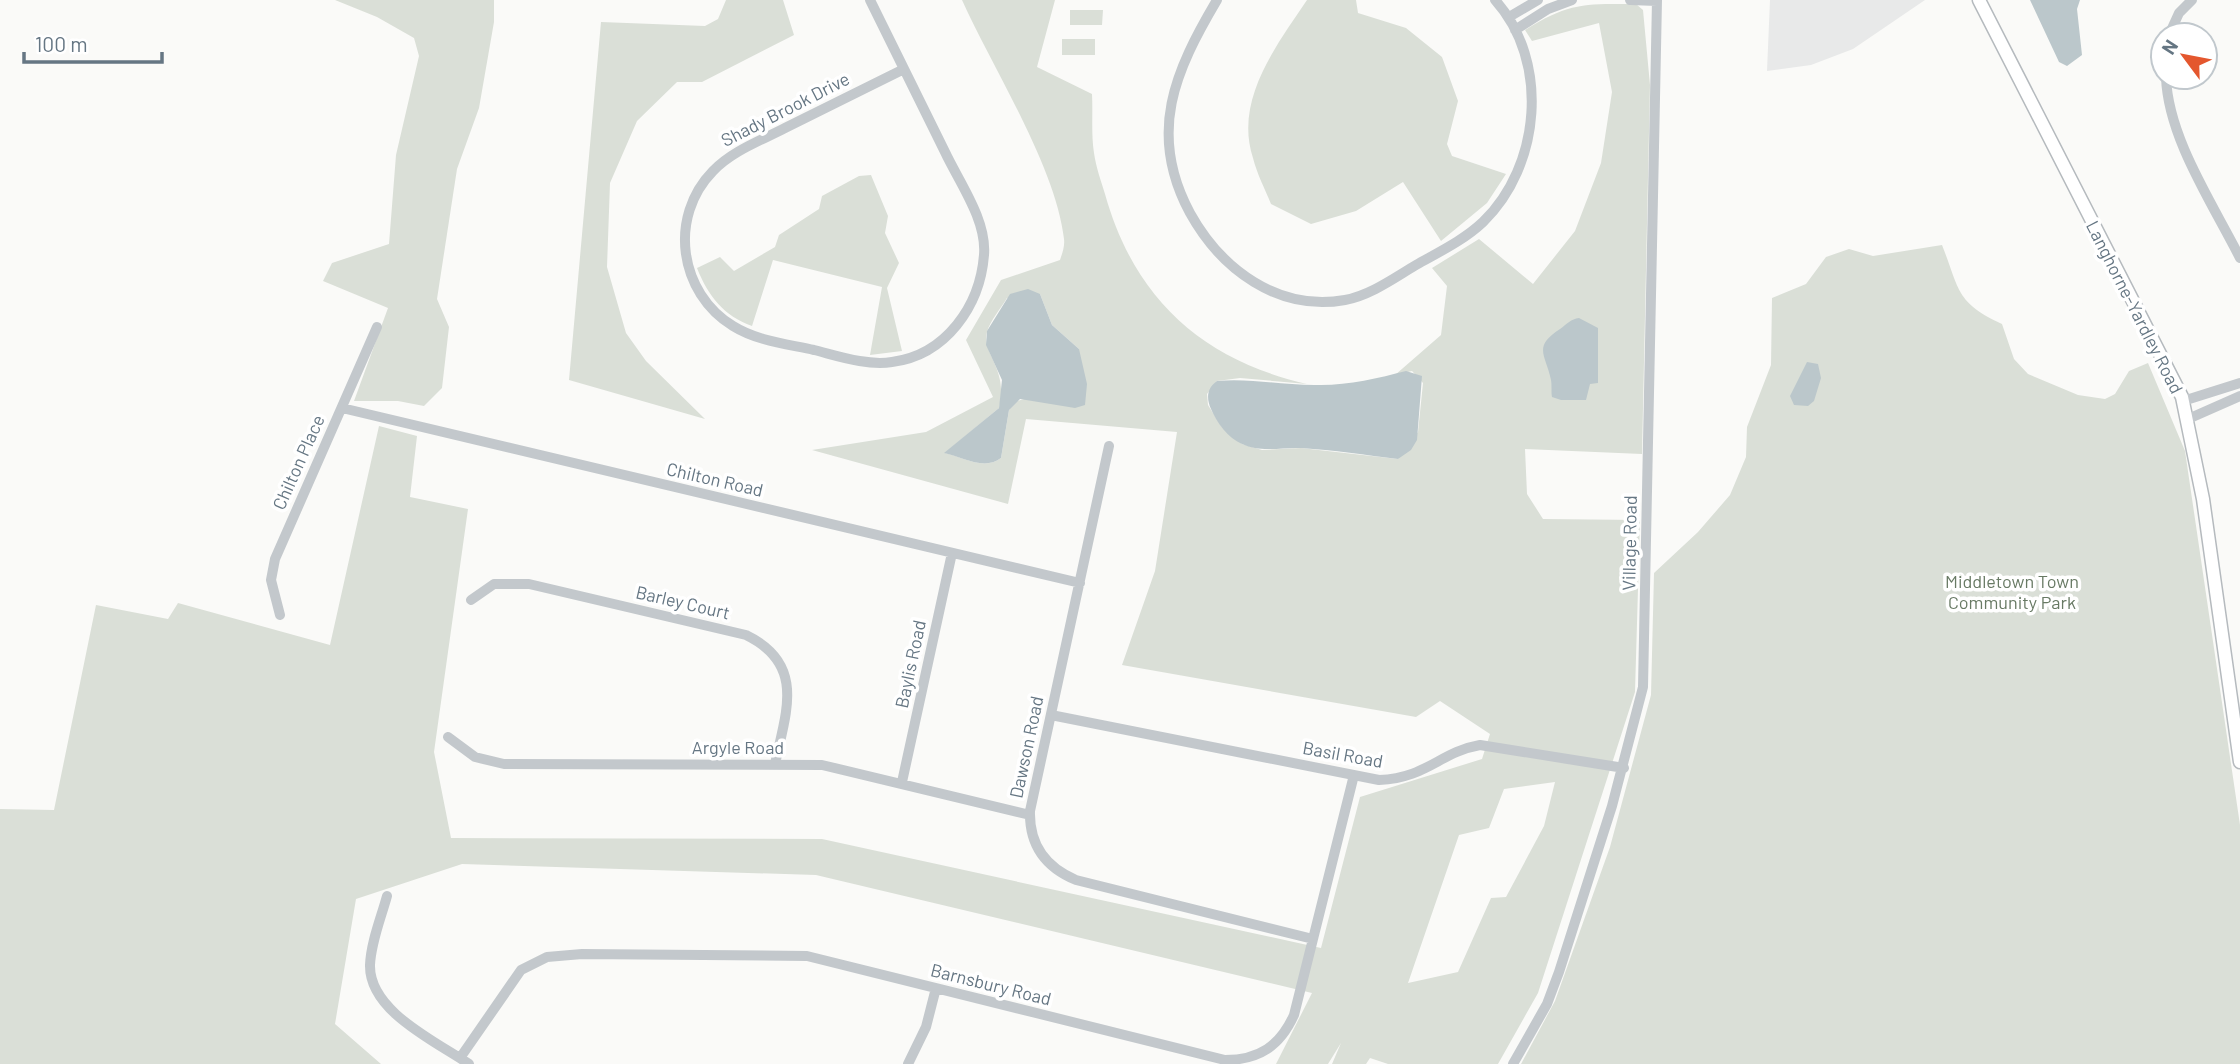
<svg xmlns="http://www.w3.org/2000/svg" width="2240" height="1064" font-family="Barlow,sans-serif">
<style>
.built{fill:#e8e9e9}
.green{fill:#dadfd7;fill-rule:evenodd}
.water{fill:#bbc7cb}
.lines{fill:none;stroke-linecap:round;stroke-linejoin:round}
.major-casing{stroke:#b5babe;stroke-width:15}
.minor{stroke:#c3c8cc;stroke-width:10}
.major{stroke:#fff;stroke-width:12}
.labels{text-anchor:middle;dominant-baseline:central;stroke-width:7;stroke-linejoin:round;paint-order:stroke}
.street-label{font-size:18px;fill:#657683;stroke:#fff}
.park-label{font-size:18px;fill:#687a64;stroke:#fff}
</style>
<rect width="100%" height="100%" fill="#fafaf8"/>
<path class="built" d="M1770,0H1925L1853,49L1811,65L1767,71Z"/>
<path class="green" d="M335,0H494V22L479,108L457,169L437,299L449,327L442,388L424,406L398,401H354L388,308L323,281L332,263L389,244L396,155L419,56L414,38L377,17Z
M726,0H783L794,35L702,82H677L637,121L610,183L607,267L626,333L646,361L705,419L569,380L601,22L705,26L718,19Z
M962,0H1055L1037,67L1092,94C1093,114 1091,134 1094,153C1096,167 1101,181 1105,194C1134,298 1202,360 1307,384L1240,378L1217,381L1207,394L1208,405L1221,426L1242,444L1262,450L1301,448L1398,459L1418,432L1423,383L1412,371L1395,375L1441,335L1447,286L1432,268L1479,239L1533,284L1575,231L1601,163L1612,92L1599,23L1532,41L1525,30C1569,2 1586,4 1636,4L1643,10L1650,85L1642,454L1525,449L1527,494L1543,519L1640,520L1635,692L1538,993L1498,1064H1388L1370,1058L1366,1064H1332L1341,1043L1328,1064H1276L1312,993L816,875L462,864L356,899L335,1024L381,1064H0V809L54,810L96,605L168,619L178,603L330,645L379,426L417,436L410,497L468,509L434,752L451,838L822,839L1321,948L1360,797L1482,759L1490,734L1440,701L1416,717L1122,665L1155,571L1177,432L1026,419L1008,504L812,450L926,432L993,397L966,340L1001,280L1060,260C1062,254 1065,246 1064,239C1056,167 993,69 962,0ZM1040,294L1052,325L1079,349L1028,398L1013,402L1009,410L1001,458C984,471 963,457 945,453L999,408C1009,369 981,353 987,332C990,321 1001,308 1007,298ZM1555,782L1544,826L1506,897L1491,898L1458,972L1408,983L1459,835L1489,828L1504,789Z
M1307,0H1356L1358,13L1406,28L1442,57L1458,101L1447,144L1452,156L1506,174L1487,203L1441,241L1403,182L1356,211L1311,224L1271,204C1265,189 1257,174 1253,158C1234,100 1276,46 1307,0Z
M1070,10H1103L1102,25H1070Z
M1062,39H1095V55H1062Z
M871,175L888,216L885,233L899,263L887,288L902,351L870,355L882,287L773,260L752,326C724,316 708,296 697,268L720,257L734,271L775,247L779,235L819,209L822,196L859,176Z
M1942,245C1960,290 1955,302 2002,324L2014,359L2028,374L2078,395L2105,399L2115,394L2129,371L2148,363L2185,451L2240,825V1064H1521L1555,1001L1610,847L1651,695L1654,573L1698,532L1730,495L1746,457L1747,427L1771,365L1772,298L1806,284L1826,257L1849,249L1873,256Z"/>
<path class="water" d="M2030,0H2080L2077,9L2082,55L2067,66L2059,62Z
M1028,289L1040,294L1052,325L1079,349L1087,384L1085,405L1075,408L1020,399L1009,410L1001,458C984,471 963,457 944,453L999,408L1002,380L986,345L987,331L1010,294Z
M1579,318L1598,328V383L1590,384L1586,400H1561L1552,397C1551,392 1552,385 1551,380C1546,355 1532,347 1560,329C1567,324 1571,319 1579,318Z
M1807,362L1818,364L1821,378L1814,401L1808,406L1794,405L1790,396Z
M1406,371L1422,376L1417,440L1411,450L1398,459C1366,455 1333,450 1301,448C1281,447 1261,453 1242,444C1228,438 1217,423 1211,409C1206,398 1207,388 1217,381C1253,378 1285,386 1321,385C1349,385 1379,378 1406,371Z"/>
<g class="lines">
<defs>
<path id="major" d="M1979,0L2182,397L2203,499L2240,762"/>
</defs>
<use href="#major" class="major-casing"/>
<path class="minor" d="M870,0C895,51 920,101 945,152C959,182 987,220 984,255C980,306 946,355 892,362C867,366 838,356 814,350C787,344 757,341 733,326C679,293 668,217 713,171C732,151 760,141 785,128C825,108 864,89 904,69
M1217,0C1175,71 1147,133 1190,213C1221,269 1278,312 1345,300C1371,295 1394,278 1416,265C1439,252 1464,240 1483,222C1541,166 1550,61 1495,0
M1630,0L1657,1
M1509,17L1538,0
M1515,30L1548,9L1572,0
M2169,35L2179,13L2192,0
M2166,77C2168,138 2213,204 2240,258
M2183,401L2240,383
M342,408L1080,583
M2188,419L2240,396
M1109,446L1030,811C1029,845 1045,867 1076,880L1313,939
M471,600L494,584H529L746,635C806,664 786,712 775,764
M280,615L271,580L275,559L377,327
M1051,715L1379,780C1427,778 1440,752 1480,745L1624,768
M448,737L475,757L504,764L822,765L1030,815
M902,782L952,553
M387,896C381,918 371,942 370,965C369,1011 435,1041 469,1064
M460,1058L521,970L547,957L582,954L807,956L1225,1060C1259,1060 1280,1046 1294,1015L1354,775
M908,1064L926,1027L936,988
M1513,1064L1547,1004L1559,972L1612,806L1643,687L1657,0"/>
<use href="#major" class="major"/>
</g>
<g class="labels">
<g class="street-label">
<text transform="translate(785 109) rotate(-27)">Shady Brook Drive</text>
<text transform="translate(2135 307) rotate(63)">Langhorne-Yardley Road</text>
<text transform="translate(298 462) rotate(-66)">Chilton Place</text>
<text transform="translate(715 479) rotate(13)">Chilton Road</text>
<text transform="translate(1629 543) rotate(-89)">Village Road</text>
<text transform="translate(683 602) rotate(13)">Barley Court</text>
<text transform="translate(910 664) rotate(-78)">Baylis Road</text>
<text x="738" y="747">Argyle Road</text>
<text transform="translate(1026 747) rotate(-78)">Dawson Road</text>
<text transform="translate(1343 754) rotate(10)">Basil Road</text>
<text transform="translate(991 984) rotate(14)">Barnsbury Road</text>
</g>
<g class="park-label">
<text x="2012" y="581">Middletown Town<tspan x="2012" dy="21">Community Park</tspan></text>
</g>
</g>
<g transform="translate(2184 56) rotate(302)"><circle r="33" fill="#ffffff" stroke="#c1c8cd" stroke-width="2"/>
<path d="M0-5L12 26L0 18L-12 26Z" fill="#e4572e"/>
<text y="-10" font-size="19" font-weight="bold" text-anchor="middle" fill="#657683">N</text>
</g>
<path d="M24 52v10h138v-10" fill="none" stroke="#657683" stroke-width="3.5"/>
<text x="35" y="52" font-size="21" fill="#657683" stroke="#ffffff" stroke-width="5" paint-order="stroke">100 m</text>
</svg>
